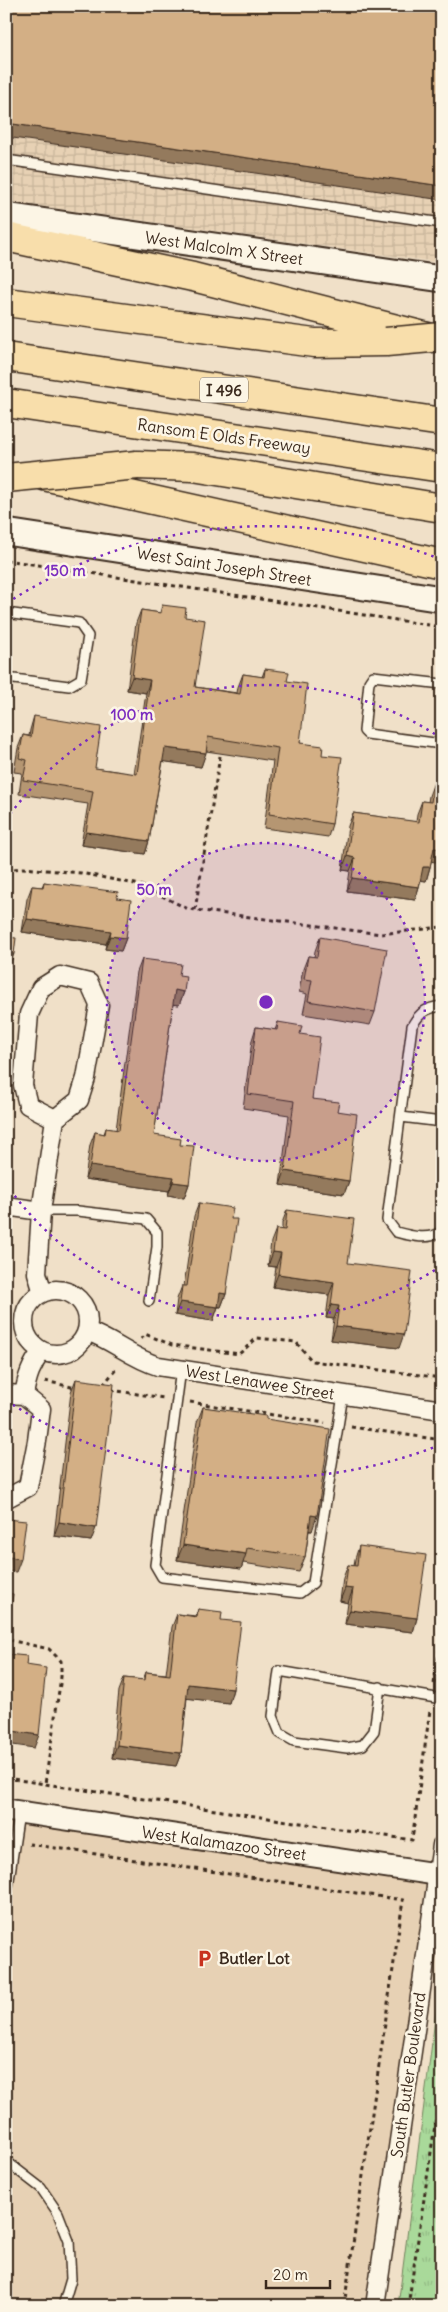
<svg xmlns="http://www.w3.org/2000/svg" width="448" height="2312" font-family="Delius,sans-serif">
<style>
.built{fill:#e7d1b4}
.industrial{fill:url(#industrial-grid)}
.grass{fill:url(#grass-tufts);stroke:#72825c}
.lines{fill:none;stroke-linecap:round;stroke-linejoin:round}
.service-casing{stroke:#3b2a1e;stroke-width:12}
.minor-casing{stroke:#3b2a1e;stroke-width:21}
.tertiary-casing{stroke:#3b2a1e;stroke-width:25}
.secondary-casing{stroke:#3b2a1e;stroke-width:29}
.motorway-casing{stroke:#3b2a1e;stroke-width:31}
.path{stroke:#3b2a1e;stroke-width:3;stroke-dasharray:4 4;stroke-linecap:butt}
.service{stroke:#fcf5e5;stroke-width:9}
.minor{stroke:#fcf5e5;stroke-width:18}
.tertiary{stroke:#fcf5e5;stroke-width:21}
.secondary{stroke:#fcf5e5;stroke-width:25}
.motorway{stroke:#f8deab;stroke-width:28}
.motorway-bridge-casing{stroke:#3b2a1e;stroke-width:31;stroke-linecap:butt}
.motorway-bridge{stroke:#f8deab;stroke-width:28}
.wall{fill:#b59672;stroke:#3b2a1e}
.shaded-wall{fill:#947a5d;stroke:#3b2a1e}
.building{fill:#d3af85;stroke:#3b2a1e}
.ring{fill:none;stroke:#7b2cbf;stroke-width:2.5;stroke-dasharray:2.5 5}
.labels{text-anchor:middle;dominant-baseline:central;stroke-width:5;stroke-linejoin:round;paint-order:stroke}
.shield{fill:#fcf5e5;stroke:#75675a;stroke-width:1}
.shield-label{font-size:15px;font-weight:bold;fill:#3b2a1e}
.street-label{font-size:16px;fill:#3b2a1e;stroke:#fcf5e5}
.poi-label{font-size:16px;font-weight:bold;fill:#3b2a1e;stroke:#fcf5e5;text-anchor:start}
.centre{fill:#7b2cbf;stroke:#fcf5e5;stroke-width:2.5}
.ring-label{font-size:15px;text-anchor:middle;font-weight:bold;fill:#7b2cbf;stroke:#fcf5e5;stroke-width:5;stroke-linejoin:round;paint-order:stroke}
</style>
<defs>
<pattern id="industrial-grid" width="8" height="8" patternUnits="userSpaceOnUse" patternTransform="scale(1.25)"><rect width="8" height="8" fill="#e7d1b4"/><path d="M0 4h8M4 0v8" fill="none" stroke="#c7b49a"/></pattern>
<pattern id="grass-tufts" width="24" height="20" patternUnits="userSpaceOnUse" patternTransform="scale(1.25)"><rect width="24" height="20" fill="#a9d99a"/><path d="M3 7l-1-3M5 7V3M7 7l1-3M15 17l-1-3M17 17v-4M19 17l1-3" fill="none" stroke="#92ba84"/></pattern>
</defs>
<rect width="100%" height="100%" fill="#f0e0c8"/>
<filter id="ink" filterUnits="userSpaceOnUse"><feTurbulence type="fractalNoise" baseFrequency=".02" numOctaves="2"/><feDisplacementMap in="SourceGraphic" scale="10" xChannelSelector="R" yChannelSelector="G"/><feConvolveMatrix kernelMatrix="1 2 1 2 8 2 1 2 1" color-interpolation-filters="sRGB"/></filter>
<g filter="url(#ink)">
<path class="built" d="M6,1807L438,1874L375,2306H6Z"/>
<path class="industrial" d="M6,6H442V263L6,201Z"/>
<path class="grass" d="M442,1965V2306H398Z"/>
<g class="lines">
<defs>
<path id="service" d="M6,160L442,223
M6,613L79,623L88,636L81,679L69,686L6,678
M442,684L373,676L369,682L364,731L367,734L442,744
M442,1006C426,1008 420,1012 412,1026L387,1220L396,1232C411,1236 429,1241 442,1231
M401,1117L442,1122
M41,1211H78L146,1219L157,1232V1247L149,1301
M181,1369L155,1565L162,1577L300,1593L313,1583L343,1395
M380,1687L374,1731L363,1745L347,1748L294,1741L280,1733L273,1716L279,1671L442,1699
M6,1900L19,1813
M6,2161L41,2188L58,2213L69,2241L71,2279L63,2306"/>
<path id="minor" d="M6,1206L41,1211
M24 1322a32 32 0 1 1 64 0a32 32 0 1 1-64 0Z
M43,1293L37,1273L41,1211L55,1119L79,1100L86,1078L99,1005L89,983L60,976L41,988L29,1014L23,1085L28,1105L55,1119
M87,1331C113,1340 131,1358 158,1366L442,1410
M6,1394L24,1395L41,1409L37,1441L28,1487L9,1497H6
M24,1395C27,1377 31,1365 42,1351
M375,2306L442,1845"/>
<path id="tertiary" d="M6,1810L442,1875"/>
<path id="secondary" d="M6,216L442,279
M6,532L442,599"/>
<path id="motorway" d="M6,237L193,277L428,337
M6,302L314,343L386,342
M6,357L442,422
M6,403L442,468
M137,465L193,467L442,508
M44,476L442,564"/>
</defs>
<use href="#service" class="service-casing"/>
<use href="#minor" class="minor-casing"/>
<use href="#tertiary" class="tertiary-casing"/>
<use href="#secondary" class="secondary-casing"/>
<use href="#motorway" class="motorway-casing"/>
<path class="path" d="M6,560L442,627
M6,870L23,868L81,873L140,885L188,909L381,934L442,927
M195,910L221,750
M6,1322L24,1326
M141,1339L145,1334L172,1345L239,1354L257,1338L296,1342L312,1361L442,1378
M45,1381L76,1388
M103,1385L118,1367
M111,1390L164,1398
M190,1402L325,1423
M351,1427L442,1440
M9,1640L49,1649L61,1661V1677L45,1784
M434,1684L442,1633
M6,1778L412,1840L430,1710
M29,1844L403,1900L344,2306
M408,2306L442,2078"/>
<use href="#service" class="service"/>
<use href="#minor" class="minor"/>
<use href="#tertiary" class="tertiary"/>
<use href="#secondary" class="secondary"/>
<use href="#motorway" class="motorway"/>
<defs>
<path id="motorway-bridge" d="M386,342L442,337
M6,478L137,465"/>
</defs>
<use href="#motorway-bridge" class="motorway-bridge-casing"/>
<use href="#motorway-bridge" class="motorway-bridge"/>
</g>
<path class="wall" d="M162,605L185,617L195,687L237,693L238,687L243,674L262,677L265,669L287,681L300,743L322,755L332,824L328,837L264,828L273,761L206,751L201,767L163,761L149,841L145,854L81,845L88,804L19,794L22,773L14,772L18,748L23,735L29,736L30,730L34,716L95,768L134,774L146,693L127,690L136,623L141,610L160,613Z
M434,782L431,862L430,867L426,881L421,880L415,900L347,891L350,871L342,870L348,826L353,813L416,822L417,814L422,801L428,802L429,796Z
M44,882L117,898L126,938L121,951L105,949L106,944L22,932L27,899L32,886L42,887Z
M320,937L375,1012L370,1025L303,1014L307,994L299,992L303,969L308,956L314,957L315,951Z
M142,959L179,975L184,992L179,1005L173,1004L154,1135L180,1145L189,1184L184,1198L168,1195L169,1191L85,1179L90,1145L95,1132L104,1134L106,1128L116,1130L137,972Z
M278,1022L300,1034L312,1099L337,1111L349,1181L344,1194L280,1185L289,1115L243,1108L252,1040L256,1027L275,1030Z
M199,1203L231,1219L226,1294L221,1307H218L213,1321L175,1315L177,1299L182,1286H184L194,1216Z
M287,1210L348,1263L399,1348L331,1340L334,1319L326,1318L329,1295L273,1287L276,1267L268,1266L271,1242L276,1229L282,1230V1223Z
M76,1379L91,1541L54,1536L71,1392Z
M203,1407L266,1419L312,1531H309L305,1557L299,1572L243,1563L241,1569L177,1560L197,1422Z
M359,1546L417,1618L413,1632L345,1624L348,1603L340,1601L343,1578L348,1565L354,1566L355,1559Z
M198,1609L221,1620L233,1689L229,1703L187,1698L181,1753L176,1766L112,1758L119,1691L124,1678L143,1680L146,1672L166,1674L172,1627L177,1614L196,1616Z"/>
<path class="shaded-wall" d="M6,123L442,186V200L6,137Z
M132,677L150,680L146,693L127,690Z
M165,748L206,753L201,767L160,761Z
M86,832L149,841L145,854L81,845Z
M434,848L442,849V863L429,861Z
M347,856L355,858L350,871L342,870Z
M423,867H430L426,881L418,880Z
M352,878L419,887L415,900L347,891Z
M27,919L111,931L106,944L22,932Z
M110,936L126,938L121,951L105,949Z
M9,954H14L9,967H6Z
M175,990L184,992L179,1005L170,1004Z
M90,1166L174,1177L169,1191L85,1179Z
M285,1171L349,1181L344,1194L280,1185Z
M173,1182L189,1184L184,1198L168,1195Z
M273,1252L281,1253L276,1267L268,1266Z
M278,1274L334,1282L329,1295L273,1287Z
M220,1293L226,1294L221,1307L215,1306Z
M180,1302L218,1307L213,1321L175,1315Z
M331,1305L339,1306L334,1319L326,1318Z
M336,1326L404,1334L399,1348L331,1340Z
M311,1515L317,1516L312,1531L306,1530Z
M59,1522L96,1528L91,1541L54,1536Z
M183,1545L246,1554L241,1569L177,1560Z
M10,1557L21,1559L16,1572L6,1571Z
M345,1588L353,1589L348,1603L340,1601Z
M350,1610L417,1618L413,1632L345,1624Z
M188,1684L233,1689L229,1703L184,1698Z
M6,1730L39,1735L34,1748L6,1744Z
M117,1745L181,1753L176,1766L112,1758Z"/>
<path class="building" d="M6,6H442V186L6,123Z
M162,605L186,608L185,617L205,620L195,687L240,694L243,674L264,677L265,669L289,672L287,681L307,684L300,743L323,746L322,755L342,757L332,824L269,814L278,748L208,737L206,753L165,748L149,841L86,832L93,791L23,780L27,760L19,758L23,735L31,737L34,716L101,727L95,768L137,774L150,680L132,677L141,610L161,613Z
M434,782L442,784V849L434,848L430,867H423L419,887L352,878L355,858L347,856L353,813L419,822L422,801L431,802Z
M44,882L118,892L117,898L131,900L126,938L110,936L111,931L27,919L32,886L43,887Z
M6,937L16,938L14,954H9L6,970Z
M320,937L387,949L375,1012L308,1001L312,980L304,979L308,956L317,957Z
M142,959L181,964L179,975L186,976L184,992L175,990L154,1135L181,1139L180,1145L194,1146L189,1184L173,1182L174,1177L90,1166L95,1132L105,1134L106,1128L119,1130Z
M278,1022L302,1026L300,1034L320,1037L312,1099L339,1102L337,1111L357,1114L349,1181L285,1171L294,1101L248,1094L256,1027L277,1030Z
M199,1203L233,1208L231,1219H237L226,1294L220,1293L218,1307L180,1302L182,1286H187Z
M287,1210L354,1219L348,1263L412,1271L404,1334L336,1326L339,1306L331,1305L334,1282L278,1274L281,1253L273,1252L276,1229L285,1230Z
M76,1379L114,1384L96,1528L59,1522Z
M203,1407L266,1416V1419L330,1429L317,1516L311,1515L305,1557L247,1548L246,1554L183,1545Z
M6,1519L26,1521L21,1559L10,1557L6,1584Z
M359,1546L426,1555L417,1618L350,1610L353,1589L345,1588L348,1565L357,1566Z
M6,1593L13,1594L6,1642Z
M198,1609L222,1612L221,1620L241,1622L233,1689L188,1684L181,1753L117,1745L124,1678L145,1680L146,1672L170,1675L177,1614L197,1617Z
M6,1654L27,1656L26,1665L46,1668L39,1735L6,1730Z"/>
</g>
<circle cx="266" cy="1002" r="159" fill="#7b2cbf" fill-opacity=".12"/>
<g class="ring">
<circle cx="266" cy="1002" r="159"/>
<path d="M441 1266A317 317 0 0 1 6 1184M6 820A317 317 0 0 1 441 738"/>
<path d="M440 1445A476 476 0 0 1 7 1401M7 603A476 476 0 0 1 440 559"/>
</g>
<defs>
<symbol id="parking-bare" viewBox="-9 -9 18 18"><path d="M-3.5-5.5H1a3.5 3.5 0 0 1 0 7H-1V5.5H-3.5ZM-1-3.4V-.6H.8a1.4 1.4 0 0 0 0-2.8Z" fill="#c8321e" stroke="#fcf5e5" stroke-width="2.5" paint-order="stroke"/></symbol>
</defs>
<g fill-rule="evenodd">
<use href="#parking-bare" x="192" y="1946" width="25" height="25"/>
</g>
<g class="labels">
<rect class="shield" x="200" y="377.5" width="48" height="25" rx="4"/>
<g class="shield-label">
<text x="224" y="390">I 496</text>
</g>
<g class="street-label">
<text transform="translate(224 248) rotate(8)">West Malcolm X Street</text>
<text transform="translate(224 436) rotate(8)">Ransom E Olds Freeway</text>
<text transform="translate(224 566) rotate(9)">West Saint Joseph Street</text>
<text transform="translate(260 1382) rotate(9)">West Lenawee Street</text>
<text transform="translate(224 1843) rotate(8)">West Kalamazoo Street</text>
<text transform="translate(408 2075) rotate(-82)">South Butler Boulevard</text>
</g>
<g class="poi-label">
<text x="219" y="1958">Butler Lot</text>
</g>
</g>
<circle cx="266" cy="1002" r="8" class="centre"/>
<g class="ring-label">
<text x="65" y="576">150 m</text>
<text x="132" y="720">100 m</text>
<text x="154" y="895">50 m</text>
</g>
<rect width="448" height="2312" fill="none" stroke="#fcf5e5" stroke-width="25"/>
<rect x="12" y="12" width="423" height="2287" fill="none" stroke="#3b2a1e" stroke-width="2" filter="url(#ink)"/>
<path d="M266 2280v8h64v-8" fill="none" stroke="#3b2a1e" stroke-width="2.5"/>
<text x="273" y="2280" font-size="15" fill="#3b2a1e" stroke="#fcf5e5" stroke-width="4" paint-order="stroke">20 m</text>
</svg>
